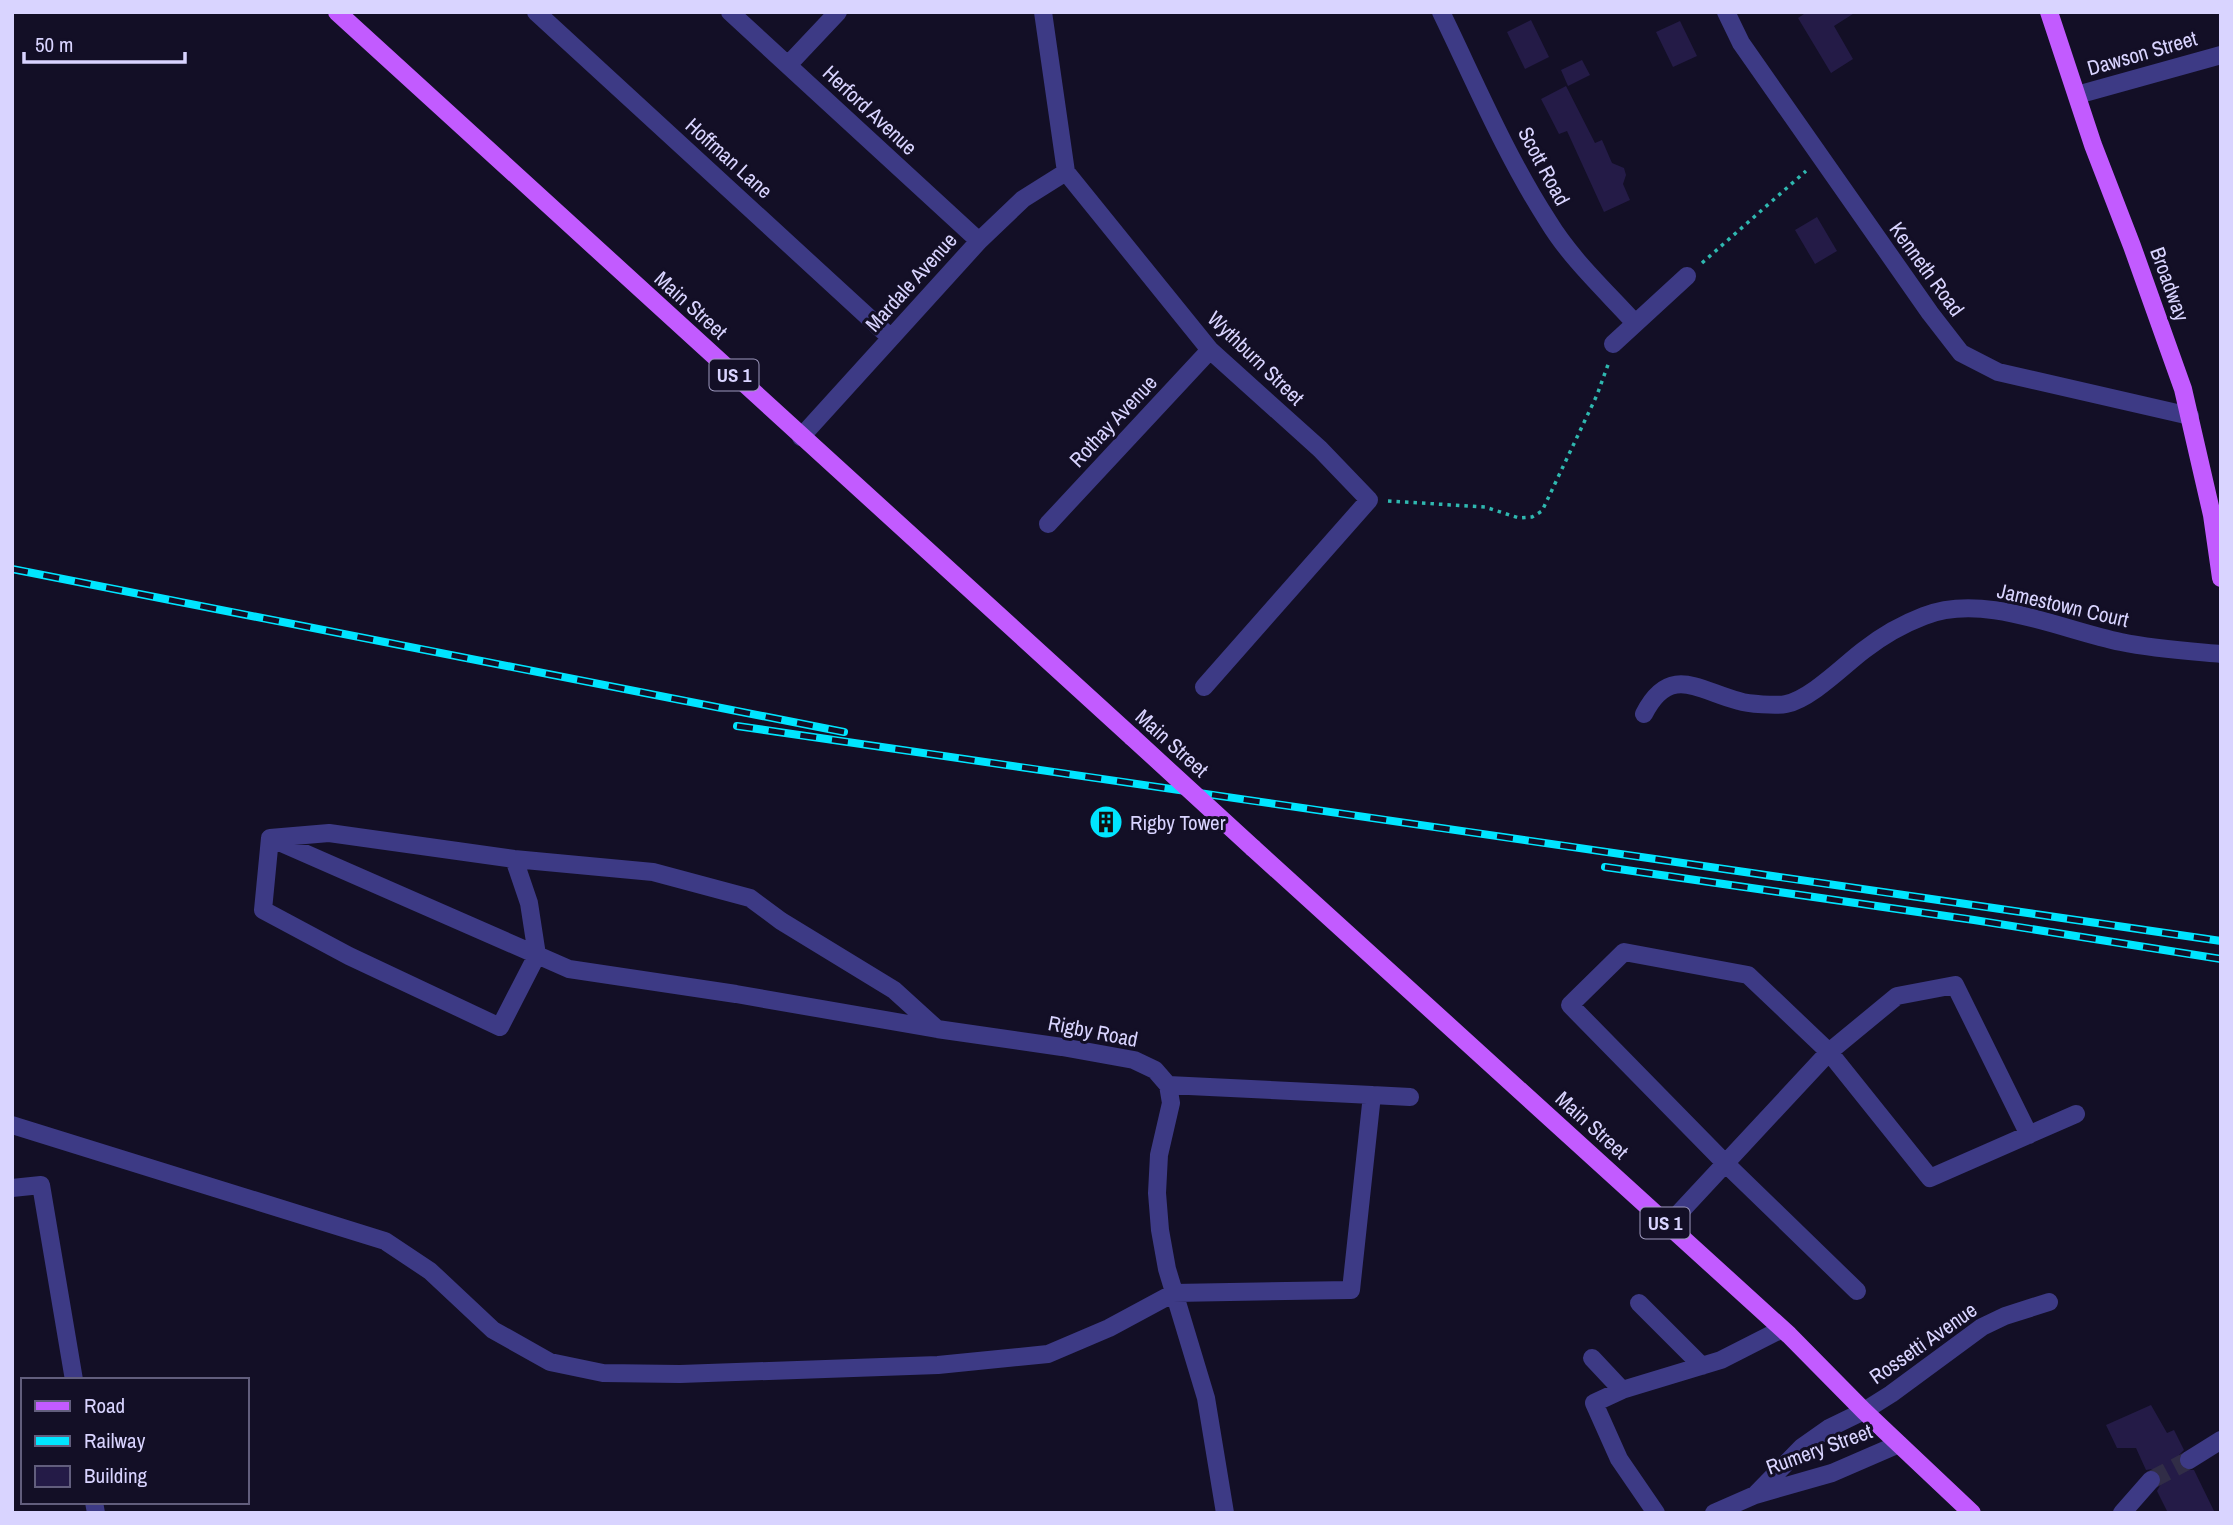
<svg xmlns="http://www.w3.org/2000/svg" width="2233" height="1525" font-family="'Archivo Narrow',sans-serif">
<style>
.building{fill:#241b47}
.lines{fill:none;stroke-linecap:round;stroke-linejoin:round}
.minor-tunnel{stroke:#312d47;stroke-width:18;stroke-dasharray:18 9;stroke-linecap:butt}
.path{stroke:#2fb8b0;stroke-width:3.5;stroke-dasharray:3.5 5;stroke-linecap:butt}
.minor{stroke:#3d3a85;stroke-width:18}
.major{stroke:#c25bff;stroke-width:18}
.rail-casing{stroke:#00e5ff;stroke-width:8}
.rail{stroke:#130f26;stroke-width:5;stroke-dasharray:16;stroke-linecap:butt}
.major-bridge{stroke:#c25bff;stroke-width:18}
.labels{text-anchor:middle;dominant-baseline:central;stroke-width:6;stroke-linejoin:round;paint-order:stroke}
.shield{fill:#130f26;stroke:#9e99be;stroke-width:2}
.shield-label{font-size:19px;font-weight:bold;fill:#d9d4ff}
.street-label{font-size:21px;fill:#d9d4ff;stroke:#130f26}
.poi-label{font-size:21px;fill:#d9d4ff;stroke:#130f26;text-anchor:start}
</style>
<rect width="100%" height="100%" fill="#130f26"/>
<path class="building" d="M1807,12H1856L1834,26L1853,59L1831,73L1798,18Z
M1531,20L1549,57L1525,69L1507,32Z
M1680,21L1697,56L1673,67L1656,32Z
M1582,60L1590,75L1568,86L1561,70Z
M1566,86L1595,143L1602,140L1612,163L1624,168L1626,175L1623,184L1630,200L1604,212L1567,131L1559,134L1541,99Z
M1817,217L1837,251L1815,264L1795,230Z
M1094,809L1121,812L1118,835L1091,832Z
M2151,1405L2167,1433L2174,1430L2184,1450L2179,1455V1465L2184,1470H2194L2215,1513H2168L2157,1491L2162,1482L2159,1472L2153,1469L2146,1470L2136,1448H2117L2106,1425Z"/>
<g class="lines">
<path class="minor-tunnel" d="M2151,1480L2189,1460"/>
<path class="path" d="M1702,263L1806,171
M1388,501L1485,507L1519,518L1532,517L1542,511L1597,395L1609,362"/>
<path class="minor" d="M536,12L891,338
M730,12L979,241
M1043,12L1066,172L1210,350L1320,449L1369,500L1204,687
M1441,12C1475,82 1506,156 1548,221C1571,259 1605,290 1635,323
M1726,12L1741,43L1930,313L1961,353L1998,372L2190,416
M788,65L838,12
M2077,95L2221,55
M1613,344L1687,276
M801,437L979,241L1023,199L1066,172
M1048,524L1210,350
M1644,714C1670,663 1699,691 1739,701C1748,704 1777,706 1786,704C1811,699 1844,665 1864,650C1882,636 1903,624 1924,616C1984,592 2061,630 2121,642C2154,649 2187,651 2221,654
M270,838L263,910L349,956L500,1027L537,955L529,903L514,859
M937,1029L894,990L781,921L750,898L653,872L514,859L329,833L270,838L569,969L736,994L937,1029L1062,1047L1134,1060L1155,1070L1168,1085L1171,1103L1159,1155L1157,1193L1160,1230L1167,1269L1206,1398L1225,1513
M1372,1095L1410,1097
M12,1125L385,1241L430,1271L493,1330L550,1362L603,1373L680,1374L938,1365L1048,1354L1109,1328L1174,1293L1351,1290L1372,1095L1168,1085
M12,1188L41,1185L74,1380
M1668,1225L1829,1052L1897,996L1955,985L2029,1135
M1857,1291L1724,1162L1570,1005L1624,952L1748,975L1829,1052L1930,1178L2076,1114
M1639,1303L1702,1366
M1592,1358L1622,1390
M2189,1460L2221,1440
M1755,1495L1802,1447L1829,1428L1864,1411L1891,1394L1982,1327L2005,1316L2049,1302
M94,1502L96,1513
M1656,1513L1619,1459L1594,1403L1622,1390L1721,1360L1782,1329
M1714,1513L1755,1495L1832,1473L1899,1444
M2122,1513L2151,1480"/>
<path class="major" d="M337,12L1132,737
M2049,12L2093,145L2132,246L2183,389L2212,515L2221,578
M1253,848L1789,1335L1864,1411L1972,1513"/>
<defs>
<path id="rail" d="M12,569L844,732
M737,726L2221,941
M1605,867L1974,920L2221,959"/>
</defs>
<use href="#rail" class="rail-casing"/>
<use href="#rail" class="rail"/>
<path class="major-bridge" d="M1132,737L1253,848"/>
</g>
<defs>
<symbol id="building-disc" viewBox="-11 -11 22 22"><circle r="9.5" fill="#00e5ff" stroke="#130f26"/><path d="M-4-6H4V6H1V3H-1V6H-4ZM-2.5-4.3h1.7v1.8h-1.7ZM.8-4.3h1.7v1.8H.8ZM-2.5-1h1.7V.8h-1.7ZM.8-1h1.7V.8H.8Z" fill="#111"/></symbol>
</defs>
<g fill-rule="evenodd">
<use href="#building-disc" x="1087" y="803" width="38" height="38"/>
</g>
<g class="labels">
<g class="shield">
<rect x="709.5" y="359.5" width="49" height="31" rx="5"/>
<rect x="1640.5" y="1207.5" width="49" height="31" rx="5"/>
</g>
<g class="shield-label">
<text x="734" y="375">US 1</text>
<text x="1665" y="1223">US 1</text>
</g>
<g class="street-label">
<text transform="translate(2142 53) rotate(-16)">Dawson Street</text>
<text transform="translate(870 110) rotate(43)">Herford Avenue</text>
<text transform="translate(729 158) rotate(42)">Hoffman Lane</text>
<text transform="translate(1544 166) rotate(62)">Scott Road</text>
<text transform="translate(1927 269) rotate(54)">Kenneth Road</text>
<text transform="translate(911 282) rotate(-48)">Mardale Avenue</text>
<text transform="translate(2170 284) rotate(70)">Broadway</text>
<text transform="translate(691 305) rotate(42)">Main Street</text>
<text transform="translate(1256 358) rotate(44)">Wythburn Street</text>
<text transform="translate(1113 421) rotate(-47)">Rothay Avenue</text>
<text transform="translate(2063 605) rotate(13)">Jamestown Court</text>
<text transform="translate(1172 743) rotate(42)">Main Street</text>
<text transform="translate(1093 1031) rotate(11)">Rigby Road</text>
<text transform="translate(1592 1125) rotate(42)">Main Street</text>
<text transform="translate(1923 1343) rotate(-35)">Rossetti Avenue</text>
<text transform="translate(1819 1449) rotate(-20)">Rumery Street</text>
</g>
<g class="poi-label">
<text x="1130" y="822">Rigby Tower</text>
</g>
</g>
<rect width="2233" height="1525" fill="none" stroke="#d9d4ff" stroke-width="28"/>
<rect x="21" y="1378" width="228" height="126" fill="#130f26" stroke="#625e7d" stroke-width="2"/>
<rect x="35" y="1401" width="35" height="10" fill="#c25bff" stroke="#625e7d" stroke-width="2"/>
<text x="84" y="1413" font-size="21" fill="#d9d4ff">Road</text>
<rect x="35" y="1436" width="35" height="10" fill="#00e5ff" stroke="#625e7d" stroke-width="2"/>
<text x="84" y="1448" font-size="21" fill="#d9d4ff">Railway</text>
<rect x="35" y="1466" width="35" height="21" fill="#241b47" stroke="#625e7d" stroke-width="2"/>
<text x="84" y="1483" font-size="21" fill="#d9d4ff">Building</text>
<path d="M24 52v10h161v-10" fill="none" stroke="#d9d4ff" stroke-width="3.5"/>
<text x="35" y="52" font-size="21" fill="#d9d4ff" stroke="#130f26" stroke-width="5" paint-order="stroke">50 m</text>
</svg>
